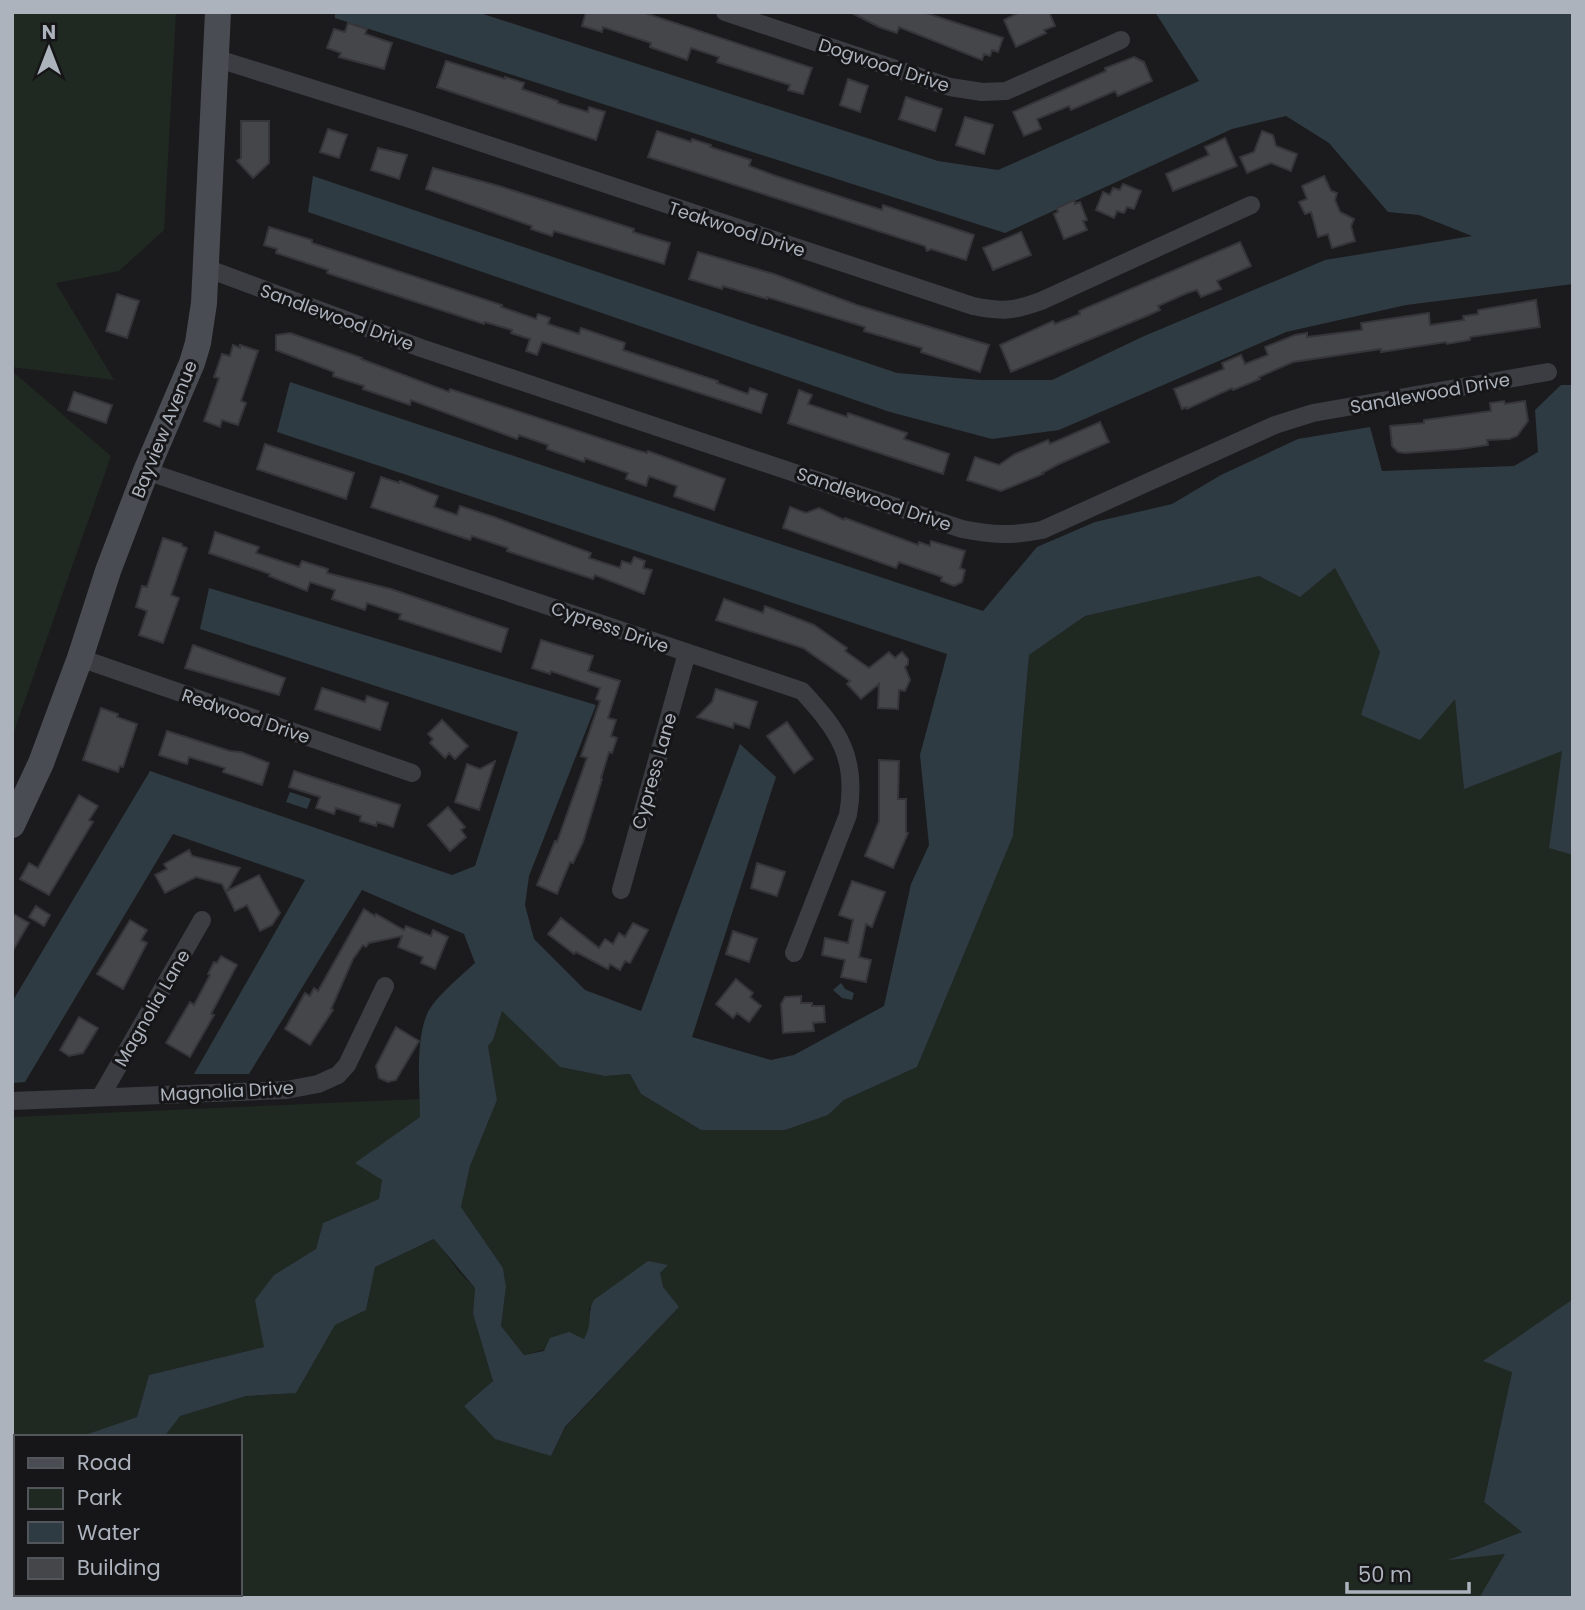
<svg xmlns="http://www.w3.org/2000/svg" width="1585" height="1610" font-family="Poppins,sans-serif">
<style>
.green{fill:#202921}
.water{fill:#2f3b43}
.building{fill:#45464a;stroke:#35353a;stroke-width:2}
.lines{fill:none;stroke-linecap:round;stroke-linejoin:round}
.minor{stroke:#3b3d43;stroke-width:18}
.secondary{stroke:#494c53;stroke-width:26}
.labels{text-anchor:middle;dominant-baseline:central;stroke-width:6;stroke-linejoin:round;paint-order:stroke}
.street-label{font-size:18px;fill:#adb3bd;stroke:#161618}
</style>
<rect width="100%" height="100%" fill="#1b1b1d"/>
<path class="green" d="M12,12H176L164,230L119,271L56,283L114,380L12,367Z
M12,371L111,456L12,737Z
M1335,568L1380,652L1455,698L1464,788L1563,750L1549,848L1573,855V1299L1484,1361L1512,1371L1484,1502L1522,1532L1452,1558L1506,1554L1479,1598H12V1503H16V1594H240V1437H164L179,1416L246,1396L296,1393L335,1325L366,1310L375,1267L435,1239L459,1272L475,1288L473,1314L493,1381L464,1406L551,1456L565,1428L679,1307L662,1287L660,1273L667,1265L589,1308L591,1325L584,1339L524,1355L501,1326L506,1287L503,1268L461,1207L470,1166L497,1100L488,1046L493,1040L502,1010L560,1067L605,1076L630,1074L641,1094L701,1130H785L828,1115L844,1100L917,1067L1013,836L1029,655L1085,616L1259,576L1300,597Z
M420,1099V1117L356,1163L382,1180L379,1199L323,1223L316,1249L274,1275L264,1347L149,1375L137,1417L79,1437H16V1466L12,1467V1117Z"/>
<path class="water" d="M335,12H477L938,161L998,170L1199,81L1155,12H1573V284L1406,305L1286,332L1059,430L992,439L890,412L308,212L313,176L897,373L980,380H1052L1142,337L1325,260L1472,236L1419,215L1388,212L1329,143L1286,116L1232,129L1005,233L335,18Z
M290,382L983,611L1037,547L1095,522L1172,504L1221,475L1298,439L1370,427L1382,471L1514,466L1538,452L1535,410L1561,385H1573V855L1549,848L1562,751L1464,789L1455,699L1420,740L1361,715L1380,652L1335,568L1300,597L1259,576L1085,616L1029,655L1013,836L917,1067L844,1100L828,1115L785,1130H701L641,1094L630,1074L605,1076L560,1067L502,1011L493,1040L488,1046L497,1100L470,1166L461,1207L503,1268L506,1287L501,1326L524,1355L544,1351L550,1338L569,1332L584,1339C594,1321 586,1314 594,1300L648,1261L668,1265L660,1273L663,1287L679,1307L565,1427L551,1456L495,1439L464,1406L493,1381L473,1314L475,1288L434,1239L375,1267L366,1310L335,1325L296,1393L246,1396L180,1416L164,1437H79L137,1417L149,1375L264,1347L255,1300L274,1275L316,1249L323,1223L379,1199L382,1180L355,1163L420,1117C420,1086 415,1043 427,1014C434,998 462,975 475,963L464,934L362,890L249,1074H194L305,880L173,834L25,1082L12,1083V1002L150,771L452,875L475,866L518,732L200,629L209,588L596,705L529,876L525,905L534,939L585,990L641,1011L740,744L776,777L692,1037L771,1060L794,1055L884,1006L911,884L929,845L920,755L947,654L277,432Z
M290,792L311,799L307,809L286,802Z
M841,983L845,989L854,993L852,1000L842,998L833,990Z
M1573,1299V1598H1479L1505,1554L1448,1560L1522,1532L1484,1502L1512,1372L1483,1361Z"/>
<path class="building" d="M586,12H642L812,68L803,94L788,90L790,85L717,62L719,57L691,48L687,60L650,47L651,43L603,27L602,32L582,26Z
M850,12H923L1003,38L998,52L992,50L990,56L984,54L982,60L899,27L897,33L879,27Z
M1020,12H1049L1055,26L1044,30L1046,33L1016,47L1004,20Z
M348,23L367,29L365,34L392,43L384,69L339,57L341,53L327,48L334,29L345,32Z
M1134,57L1144,62L1152,81L1118,96L1115,91L1071,110L1069,106L1037,119L1041,129L1024,136L1013,112L1106,71L1105,68Z
M446,61L505,79V77L524,83L522,89L558,101V103L588,112L589,107L605,112L596,140L437,87Z
M848,79L868,86L860,112L840,105Z
M906,97L942,109L935,131L899,119Z
M965,117L993,125L984,154L956,145Z
M241,121H269V163L253,178L237,161L241,158Z
M328,129L347,135L339,158L320,152Z
M657,131L691,142L692,139L711,145L710,147L751,160L749,166L776,176L882,210L883,205L974,235L966,260L931,249L927,251L925,246L648,157Z
M1262,131L1273,135L1276,146L1297,154L1291,171L1271,163L1247,173L1240,157L1254,152Z
M1225,138L1237,166L1173,191L1166,174L1209,155L1205,147Z
M378,148L407,155L399,179L371,170Z
M433,168L499,186L634,229L633,232L670,243L664,264L554,231L552,236L531,229L532,226L426,189Z
M1324,176L1331,191L1337,193L1335,200L1340,212L1354,219L1351,226L1355,241L1332,248L1328,234L1318,237L1311,212L1305,214L1299,202L1307,199L1302,186Z
M1123,184L1141,191L1134,209L1127,207L1124,213L1117,211L1114,218L1096,210L1103,192L1110,195L1113,188L1120,190Z
M1074,200L1075,204L1080,202L1087,220L1083,221L1087,230L1064,239L1054,214L1058,212L1057,208Z
M269,227L312,240V243L502,305L501,307L536,319L538,314L550,318L548,324L579,334L581,328L625,343L623,350L718,381L717,383L748,394L750,388L767,394L761,413L542,342L537,355L526,351L530,339L511,333L512,330L485,322L484,324L327,273L328,270L276,253L277,249L264,245Z
M1021,232L1031,255L993,270L983,248Z
M1240,242L1251,266L1217,281L1221,289L1201,297L1197,290L1187,293L1158,306L1160,310L1149,315L1011,372L1000,345L1053,321L1055,324L1080,314L1079,311Z
M698,252L774,274L857,305L989,345L980,372L921,352L922,348L864,331L865,327L767,297V299L723,286L722,289L689,279Z
M117,294L139,301L127,338L106,331Z
M1536,300L1540,327L1470,337V340L1447,344L1446,342L1381,352V349L1293,362L1259,377L1260,379L1233,390L1232,388L1187,409L1186,407L1182,409L1174,389L1224,369L1222,363L1241,355L1245,364L1268,355L1265,347L1295,335L1307,333V337L1362,330L1361,323L1429,313L1430,325L1464,320L1463,316L1478,314V310Z
M290,333L362,358L361,359L449,392L450,389L636,450L647,453L648,451L725,479L714,510L674,496L677,486L649,476L646,486L626,479L628,473L585,458L584,462L547,449L548,445L519,435L517,439L411,400L410,405L363,389L364,386L333,376L334,372L276,350V335Z
M233,345L240,348V345L258,351L241,401L246,403L238,425L222,420L220,427L204,421L219,378L214,377L222,354L230,356Z
M799,390L812,395L808,404L847,417L848,413L907,433L904,439L949,454L943,474L788,423Z
M74,392L112,405L106,423L68,410Z
M1504,401L1505,404L1525,401L1528,421L1517,436L1509,439L1487,440L1488,445L1460,449L1405,453L1398,452L1392,446L1390,426L1424,423V420L1491,411L1490,403Z
M1100,422L1109,442L1059,464L1042,473L1043,474L1001,491L967,480L975,457L999,465L1015,454L1048,440L1050,444Z
M265,444L354,473L346,499L257,469Z
M381,477L399,483L400,481L438,496L434,507L457,515L460,506L494,517L591,553L589,558L620,568L622,561L631,564L634,557L645,561L643,568L652,570L644,594L595,575L593,579L507,551L508,548L472,536L470,540L371,507Z
M790,507L806,513L819,508L844,520L845,518L918,545L919,542L930,546L931,541L965,551L960,568L965,570L962,582L954,586L941,581L942,577L899,562L896,568L783,528Z
M215,532L259,547L256,553L299,567L302,561L328,569L327,573L391,589L508,629L501,652L399,619L401,614L367,603L365,610L332,599L335,590L310,582L307,591L269,576L270,574L209,553Z
M163,538L182,544V546L187,548L171,595L179,598L163,643L139,635L147,611L136,607L142,586L147,587Z
M724,599L763,613L765,606L814,625L847,648L845,651L869,668L889,652L895,658L902,652L908,659V664L905,667L910,680L905,691L899,690L898,709L878,708L879,684L861,699L847,684L850,681L803,648L716,620Z
M541,640L593,656L588,671L620,681L608,718L616,720L611,736L617,738L612,753L609,752L601,778L602,779L583,842L573,863L570,862L557,894L537,885L555,841L557,842L587,758L581,756L600,701L596,699L600,688L551,671L550,674L532,668Z
M193,645L285,678L279,695L185,668Z
M322,688L365,702L367,696L388,703L380,730L315,709Z
M716,689L757,702L749,728L734,723L733,728L697,717L712,702Z
M101,708L118,714L117,717L137,724L123,767L120,766L118,772L83,760Z
M442,720L468,746L455,759L449,753L445,758L430,743L433,739L428,734Z
M787,722L813,759L794,773L767,736Z
M167,731L230,751L241,752L269,763L262,785L223,772L225,768L189,757L187,764L159,755Z
M879,760L899,761L898,799H906V832L908,833L893,868L865,856L879,821Z
M495,761L479,810L455,802L467,764L480,769Z
M294,771L400,805L393,827L377,822L376,826L360,821L361,816L336,808L334,814L316,808L320,797L289,787Z
M79,795L98,806L89,820L93,822L49,895L20,879L29,863L38,868Z
M448,807L465,827L461,830L466,837L450,851L428,825Z
M189,850L192,856L240,868L227,891L259,875L280,913L272,925L260,931L247,905L235,911L222,884L196,877L165,893L155,875L167,869L164,864Z
M757,863L785,872L777,896L751,888Z
M852,881L885,892L872,927L866,924L859,957L871,960L866,982L841,977L845,960L822,955L825,938L848,943L853,920L839,915Z
M36,906L50,915L44,926L29,917Z
M364,909L375,916L376,914L404,930L406,926L431,936L433,930L448,937L435,969L421,963L423,957L398,947L402,936L369,943L366,947L363,945L353,959L331,1009L333,1010L310,1045L285,1029L305,993L310,996L314,988L318,991Z
M12,913L29,923L12,952Z
M561,918L599,948L605,939L613,944L619,933L625,937L633,923L648,930L630,963L625,961L620,970L610,964L608,969L576,952L574,954L548,934Z
M130,920L147,930L141,940L147,943L123,989L97,974Z
M733,931L757,939L749,962L726,954Z
M221,956L237,965L211,1014L214,1015L190,1057L166,1043L190,1002L194,1005L210,975L208,974L214,962L217,963Z
M736,979L753,993L750,997L761,1006L749,1022L737,1013L733,1018L716,1004Z
M801,996V1003H812V1006H824L825,1022L813,1023L814,1031L783,1033L781,1004L785,997Z
M79,1017L98,1028L83,1053L69,1056L60,1050Z
M396,1027L419,1041L396,1080L388,1082L379,1078L376,1066Z"/>
<g class="lines">
<path class="minor" d="M725,12L950,87L982,92L1006,91L1121,40
M215,58L413,120L973,306C1002,312 1013,311 1041,301L1251,205
M206,268L421,348L962,529C993,535 1012,536 1042,530L1275,425L1313,413L1548,372
M146,471L802,691C839,731 858,758 848,815L794,953
M80,658L412,773
M621,890L687,653
M101,1096L202,920
M12,1101L286,1090L318,1084L338,1075L347,1065L385,986"/>
<path class="secondary" d="M12,825L41,763L80,658L108,571L146,471L192,363L198,343L204,303L218,12"/>
</g>
<g class="labels">
<g class="street-label">
<text transform="translate(884 65) rotate(18)">Dogwood Drive</text>
<text transform="translate(737 229) rotate(18)">Teakwood Drive</text>
<text transform="translate(337 317) rotate(20)">Sandlewood Drive</text>
<text transform="translate(1430 393) rotate(-10)">Sandlewood Drive</text>
<text transform="translate(164 429) rotate(-68)">Bayview Avenue</text>
<text transform="translate(874 499) rotate(19)">Sandlewood Drive</text>
<text transform="translate(610 627) rotate(19)">Cypress Drive</text>
<text transform="translate(246 716) rotate(19)">Redwood Drive</text>
<text transform="translate(654 771) rotate(-74)">Cypress Lane</text>
<text transform="translate(152 1008) rotate(-60)">Magnolia Lane</text>
<text transform="translate(227 1091) rotate(-3)">Magnolia Drive</text>
</g>
</g>
<rect width="1585" height="1610" fill="none" stroke="#adb3bd" stroke-width="28"/>
<rect x="14" y="1435" width="228" height="161" fill="#161618" stroke="#52555a" stroke-width="2"/>
<rect x="28" y="1458" width="35" height="10" fill="#494c53" stroke="#52555a" stroke-width="2"/>
<text x="77" y="1470" font-size="21" fill="#adb3bd">Road</text>
<rect x="28" y="1488" width="35" height="21" fill="#202921" stroke="#52555a" stroke-width="2"/>
<text x="77" y="1505" font-size="21" fill="#adb3bd">Park</text>
<rect x="28" y="1522" width="35" height="21" fill="#2f3b43" stroke="#52555a" stroke-width="2"/>
<text x="77" y="1540" font-size="21" fill="#adb3bd">Water</text>
<rect x="28" y="1558" width="35" height="21" fill="#45464a" stroke="#52555a" stroke-width="2"/>
<text x="77" y="1575" font-size="21" fill="#adb3bd">Building</text>
<g transform="translate(49 49)" stroke="#161618" stroke-width="5" paint-order="stroke">
<path d="M0-5L12 26L0 18L-12 26Z" fill="#adb3bd"/>
<text y="-10" font-size="19" font-weight="bold" text-anchor="middle" fill="#adb3bd">N</text>
</g>
<path d="M1347 1582v10h122v-10" fill="none" stroke="#adb3bd" stroke-width="3.5"/>
<text x="1358" y="1582" font-size="21" fill="#adb3bd" stroke="#161618" stroke-width="5" paint-order="stroke">50 m</text>
</svg>
